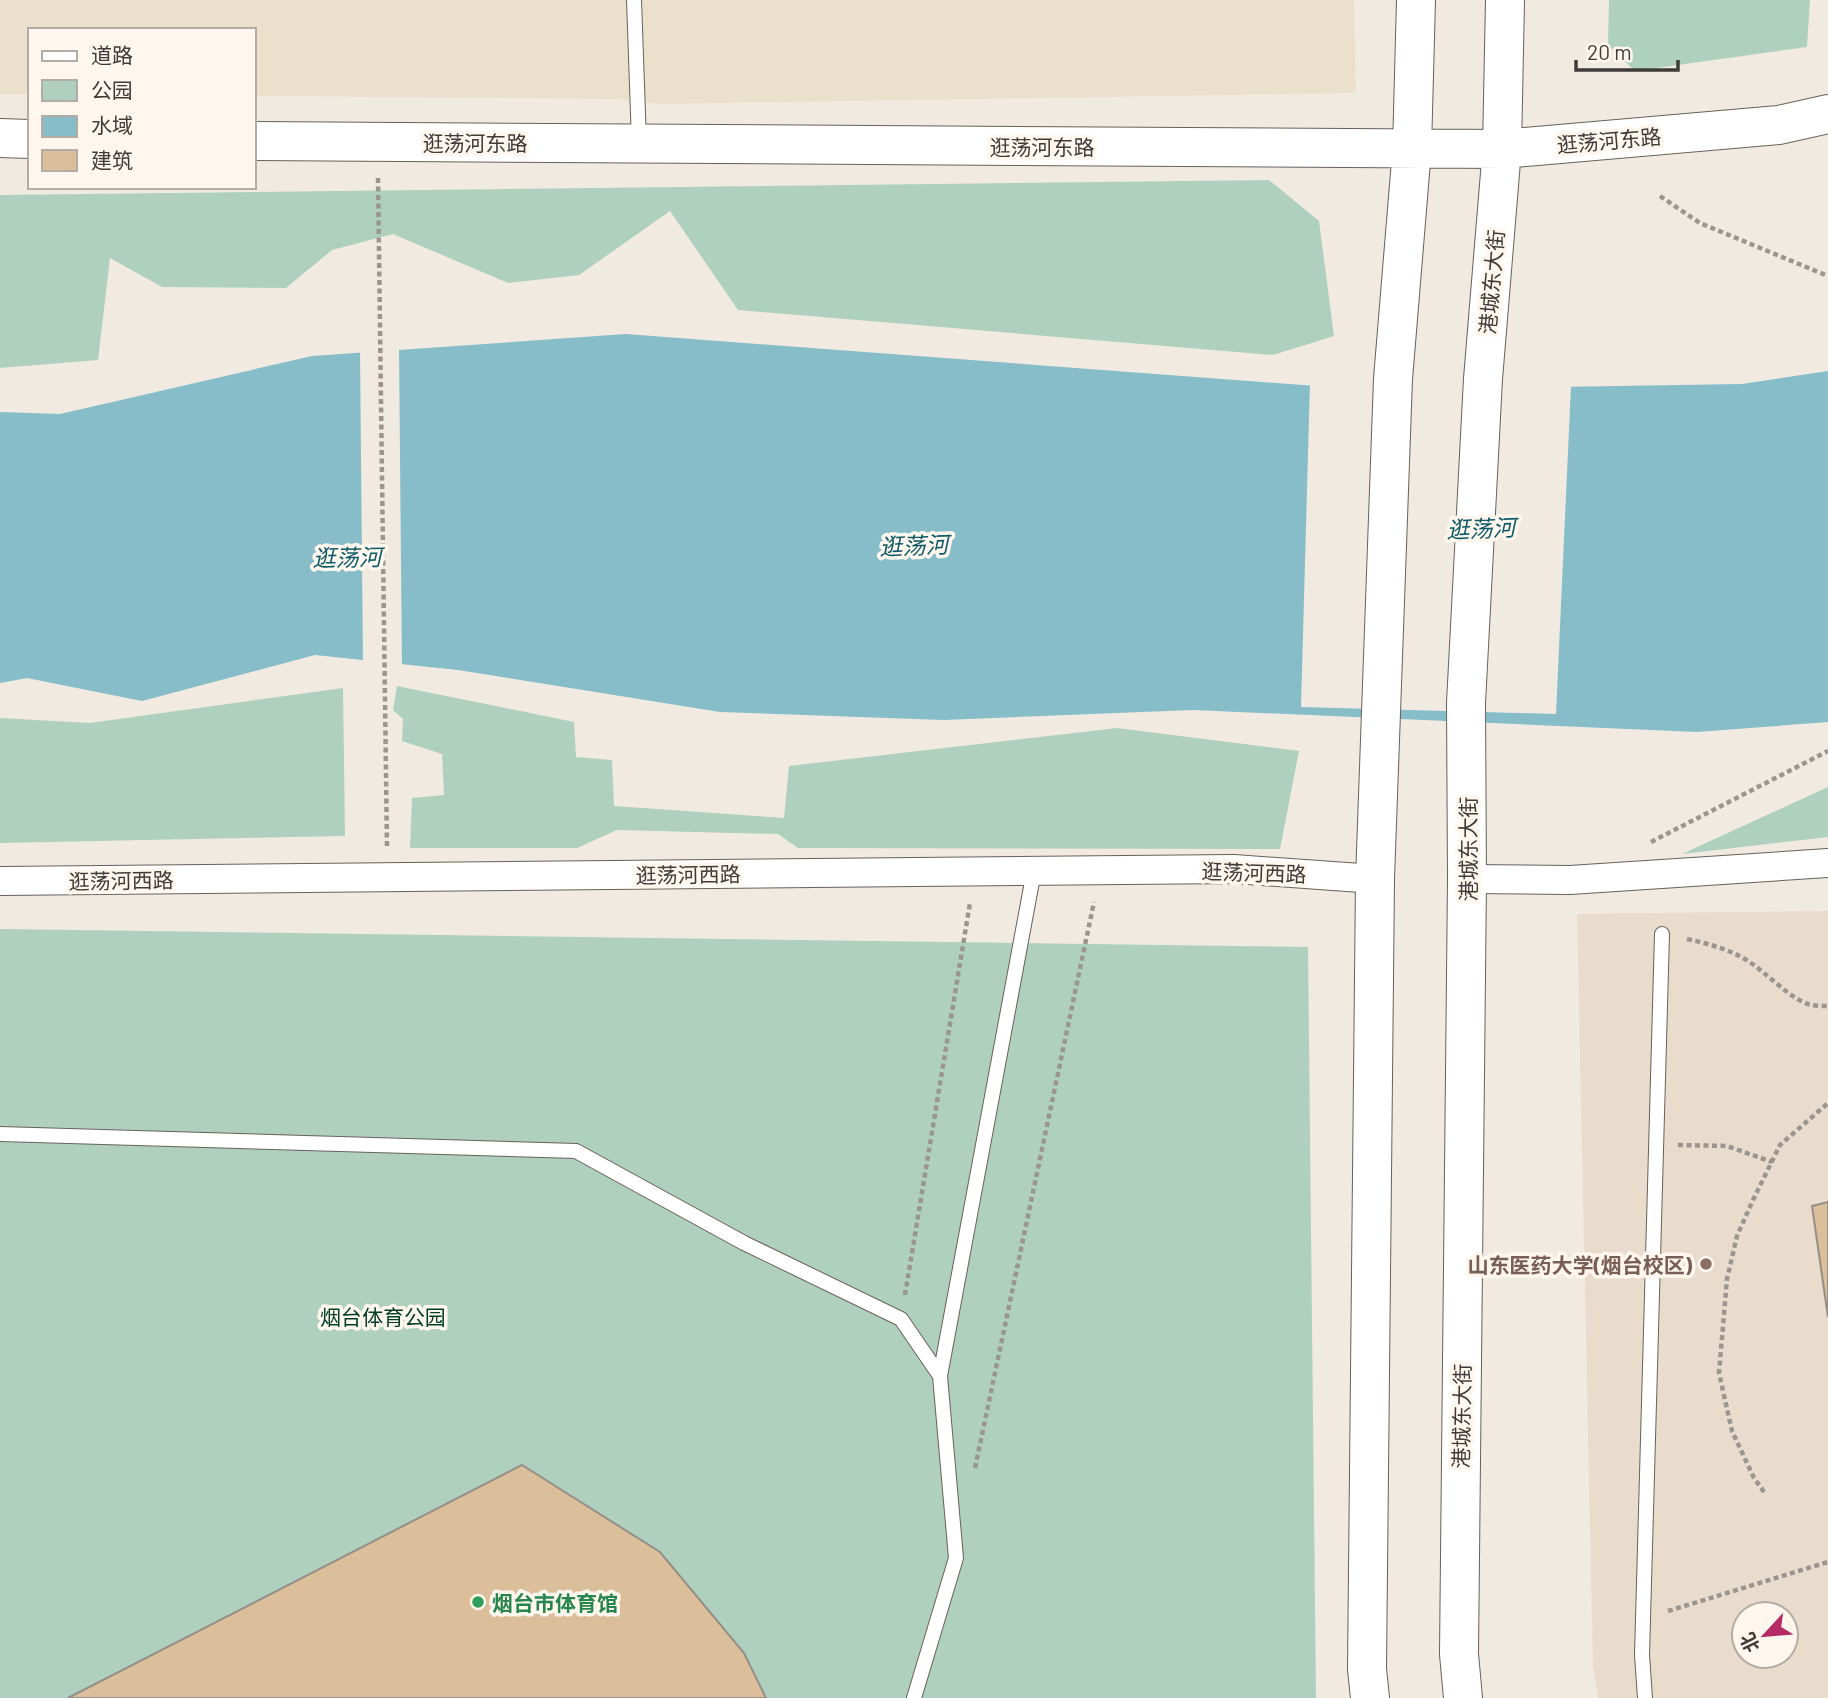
<svg xmlns="http://www.w3.org/2000/svg" width="1828" height="1698" font-family="Barlow,'Noto Sans SC',sans-serif">
<style>
.commercial{fill:#ebe0cb}
.built{fill:#e9dccd;fill-rule:evenodd}
.green{fill:#afd0be}
.water{fill:#86bdc9}
.pier{fill:#f1eae0}
.building{fill:#dbbe9a;stroke:#968f87;stroke-width:2}
.lines{fill:none;stroke-linecap:round;stroke-linejoin:round}
.lane-casing{stroke:#686159;stroke-width:16}
.street-casing{stroke:#686159;stroke-width:30}
.secondary-casing{stroke:#686159;stroke-width:40}
.path{stroke:#9a958e;stroke-width:4.5;stroke-dasharray:5 3.5;stroke-linecap:butt}
.lane{stroke:#fff;stroke-width:14}
.street{stroke:#fff;stroke-width:28}
.secondary{stroke:#fff;stroke-width:38}
.education-dot{fill:#8d6e63;stroke:#fff7ee;stroke-width:2.5}
.leisure-dot{fill:#2e9e5b;stroke:#fff7ee;stroke-width:2.5}
.labels{text-anchor:middle;dominant-baseline:central;stroke-width:7;stroke-linejoin:round;paint-order:stroke}
.street-label{font-size:21px;fill:#3e3b38;stroke:#fff7ee}
.education-label{font-size:21px;font-weight:bold;fill:#785e54;stroke:#fff7ee;text-anchor:end}
.park-label{font-size:21px;fill:#003d27;stroke:#fff7ee}
.leisure-label{font-size:21px;font-weight:bold;fill:#27864d;stroke:#fff7ee;text-anchor:start}
.water-label{font-size:23px;font-style:italic;fill:#0c5967;stroke:#fff7ee}
</style>
<rect width="100%" height="100%" fill="#f1eae0"/>
<path class="commercial" d="M0,0H1354L1356,93L661,104L618,99L254,96V30H30V94H0Z"/>
<path class="built" d="M1828,911V1698H1598L1593,1668L1577,914ZM1744,1614H1786V1656H1744Z"/>
<path class="green" d="M1609,0H1810L1807,47L1635,71L1608,45Z
M1269,180L1319,221L1334,336L1273,355L738,310L670,211L579,275L508,283L393,234L332,250L286,288L162,287L110,258L98,360L0,368V195Z
M397,686L574,722L576,757L612,760L614,806L784,818L789,766L1117,728L1299,751L1280,849L798,848L778,834L617,830L577,848H410L412,798L444,795L442,754L402,741L403,719L393,710Z
M343,688L345,836L0,843V718L90,723Z
M1828,787V837L1682,854Z
M0,929L1308,947L1316,1698H0Z"/>
<path class="water" d="M626,334L1368,390L1742,384L1828,371V722L1697,732L1193,710L944,720L720,712L458,670L315,655L142,701L27,678L0,683V412L60,414L312,356Z"/>
<path class="pier" d="M399,347L402,668L363,664L360,350Z
M1310,382L1368,386L1507,384L1571,386L1556,714L1301,707Z"/>
<path class="building" d="M1828,1202V1317L1812,1206Z
M522,1465L660,1552L744,1653L766,1698H68Z"/>
<g class="lines">
<defs>
<path id="lane" d="M634,0L639,142
M0,1134L576,1151L744,1243L901,1319L940,1376L956,1558L914,1698
M940,1376L1034,871
M1645,1698L1642,1655L1662,934"/>
<path id="street" d="M1467,879L1570,880L1828,863
M0,881L1234,869L1375,879"/>
<path id="secondary" d="M0,138L30,139
M254,141L1502,149L1779,125L1828,114
M1370,1698L1367,1669L1375,879L1393,379L1412,149L1416,0
M1463,1698L1459,1654L1467,879L1466,703L1483,379L1502,149L1505,0"/>
</defs>
<use href="#lane" class="lane-casing"/>
<use href="#street" class="street-casing"/>
<use href="#secondary" class="secondary-casing"/>
<path class="path" d="M378,178L387,848
M1660,196L1700,223L1828,276
M1651,842L1828,751
M1687,939C1709,944 1729,949 1748,961C1767,973 1791,1000 1811,1005C1817,1006 1823,1006 1828,1006
M1678,1145L1727,1146L1772,1162
M905,1295L970,903
M975,1468L1094,902
M1764,1492L1754,1478L1732,1431L1719,1373L1727,1279L1737,1236L1753,1200L1780,1145L1828,1103
M1668,1611L1828,1562"/>
<use href="#lane" class="lane"/>
<use href="#street" class="street"/>
<use href="#secondary" class="secondary"/>
</g>
<circle class="education-dot" cx="1706" cy="1264" r="7"/>
<circle class="leisure-dot" cx="478" cy="1602" r="7"/>
<g class="labels">
<g class="street-label">
<text transform="translate(1609 140) rotate(-5)">逛荡河东路</text>
<text x="475" y="142">逛荡河东路</text>
<text x="1042" y="146">逛荡河东路</text>
<text transform="translate(1491 282) rotate(-85)">港城东大街</text>
<text transform="translate(1467 849) rotate(-90)">港城东大街</text>
<text transform="translate(1254 872) rotate(2)">逛荡河西路</text>
<text transform="translate(688 874) rotate(-1)">逛荡河西路</text>
<text transform="translate(121 880) rotate(-1)">逛荡河西路</text>
<text transform="translate(1461 1416) rotate(-89)">港城东大街</text>
</g>
<g class="education-label">
<text x="1692" y="1264">山东医药大学(烟台校区)</text>
</g>
<g class="park-label">
<text x="383" y="1316">烟台体育公园</text>
</g>
<g class="leisure-label">
<text x="492" y="1602">烟台市体育馆</text>
</g>
<g class="water-label">
<text transform="translate(1481 528) rotate(-2)">逛荡河</text>
<text transform="translate(914 545) rotate(-2)">逛荡河</text>
<text transform="translate(347 557) rotate(-1)">逛荡河</text>
</g>
</g>
<rect x="28" y="28" width="228" height="161" fill="#fff7ee" stroke="#b2aca5" stroke-width="2"/>
<rect x="42" y="51" width="35" height="10" fill="#ffffff" stroke="#b2aca5" stroke-width="2"/>
<text x="91" y="63" font-size="21" fill="#3e3b38">道路</text>
<rect x="42" y="80" width="35" height="21" fill="#afd0be" stroke="#b2aca5" stroke-width="2"/>
<text x="91" y="98" font-size="21" fill="#3e3b38">公园</text>
<rect x="42" y="116" width="35" height="21" fill="#86bdc9" stroke="#b2aca5" stroke-width="2"/>
<text x="91" y="133" font-size="21" fill="#3e3b38">水域</text>
<rect x="42" y="150" width="35" height="21" fill="#dbbe9a" stroke="#b2aca5" stroke-width="2"/>
<text x="91" y="168" font-size="21" fill="#3e3b38">建筑</text>
<g transform="translate(1765 1635) rotate(244)"><circle r="33" fill="#fff7ee" stroke="#b2aca5" stroke-width="2"/>
<path d="M0-5L12 26L0 18L-12 26Z" fill="#b52a65"/>
<text y="-10" font-size="19" font-weight="bold" text-anchor="middle" fill="#3e3b38">北</text>
</g>
<path d="M1576 60v10h102v-10" fill="none" stroke="#3e3b38" stroke-width="3.5"/>
<text x="1587" y="60" font-size="21" fill="#3e3b38" stroke="#fff7ee" stroke-width="5" paint-order="stroke">20 m</text>
</svg>
